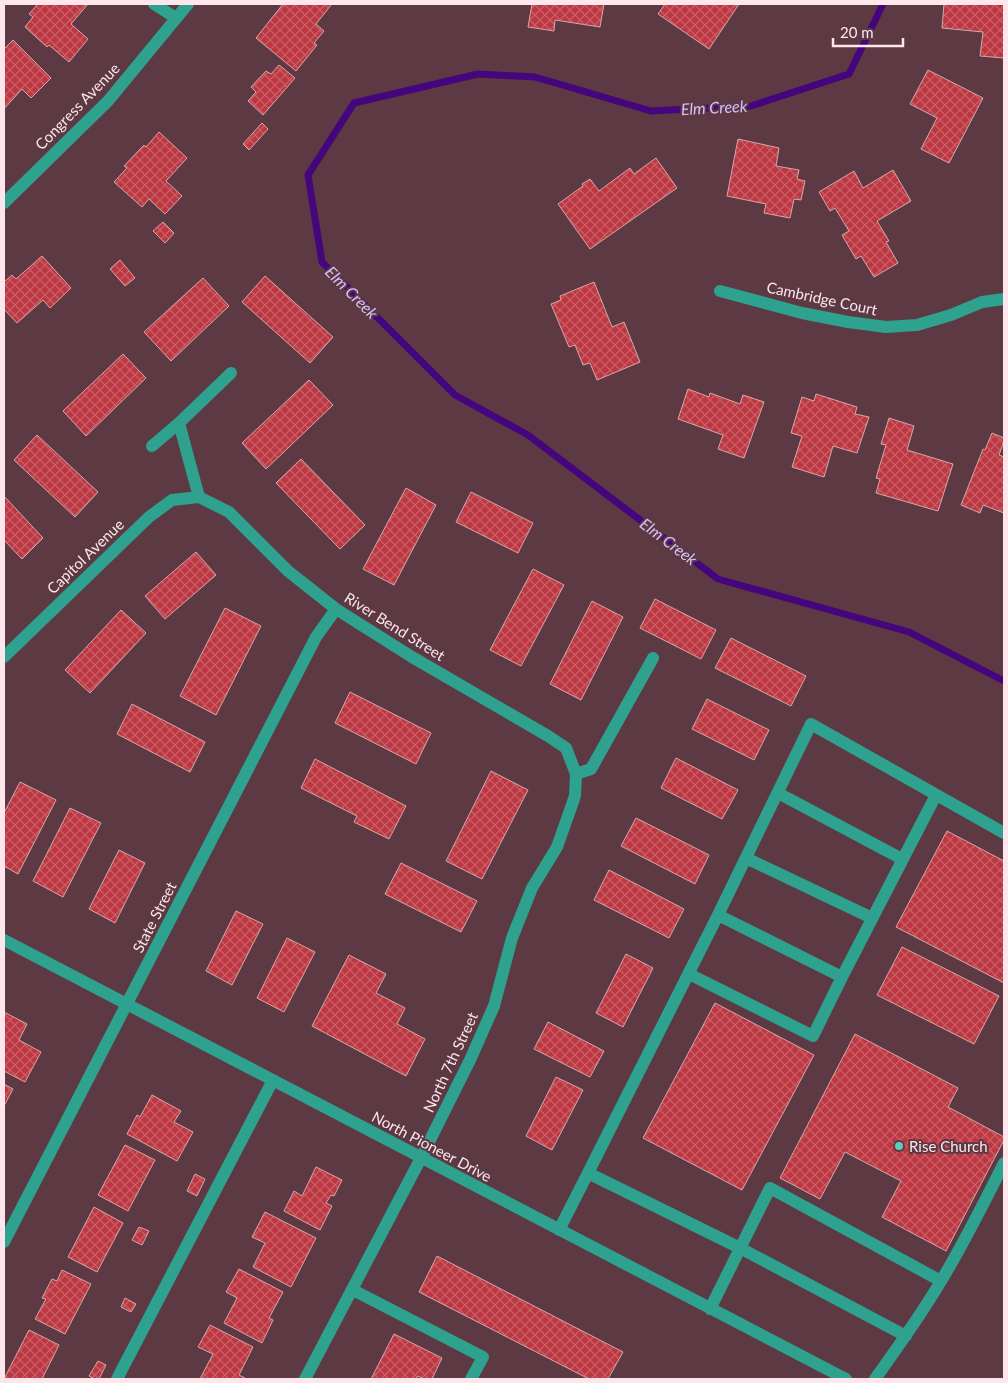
<svg xmlns="http://www.w3.org/2000/svg" width="1008" height="1383" font-family="Lato,sans-serif">
<style>
.lines{fill:none;stroke-linecap:round;stroke-linejoin:round}
.stream{stroke:#45057c;stroke-width:7}
.building{fill:url(#building-cross-hatch);stroke:#d5a8a7}
.minor{stroke:#2ea18f;stroke-width:12}
.poi-dot{fill:#5cceba;stroke:#5d3944;stroke-width:2}
.labels{text-anchor:middle;dominant-baseline:central;stroke-width:4;stroke-linejoin:round;paint-order:stroke}
.street-label{font-size:15px;fill:#fde6ec;stroke:#5d3944}
.poi-label{font-size:15px;fill:#fde6ec;stroke:#5d3944;text-anchor:start}
.water-label{font-size:16px;font-style:italic;fill:#d5c2fb;stroke:#5d3944}
</style>
<defs>
<pattern id="building-cross-hatch" width="8" height="8" patternUnits="userSpaceOnUse" patternTransform="scale(1.25)"><rect width="8" height="8" fill="#bc3742"/><path d="M0 0l8 8M0 8l8-8" fill="none" stroke="#c95e67"/></pattern>
</defs>
<rect width="100%" height="100%" fill="#5d3944"/>
<g class="lines">
<path class="stream" d="M883,4L849,74L751,106L651,111L535,77L478,74L354,103L308,175L322,262L455,395L528,435L718,579L909,632L1004,681"/>
</g>
<path class="building" d="M38,4H88L71,24L88,39L69,62L49,45L47,47L25,27L33,17L29,14Z
M283,4H329L331,5L316,24L324,31L314,43L317,45L296,71L256,38Z
M532,4H604L600,27L555,20L554,31L528,27Z
M665,4H739L709,49L658,14Z
M944,4H1004V58L980,56L983,32L942,28Z
M13,40L51,78L31,98L22,89L4,109V49Z
M279,65L295,78L263,115L248,101L256,92L251,87L266,71L271,74Z
M928,70L983,98L949,163L921,149L937,118L910,104Z
M262,123L268,129L249,150L243,144Z
M159,132L187,158L166,181L182,196L165,214L149,199L142,207L114,182L127,168L124,166L144,145L146,147Z
M738,139L779,148L776,166L799,170L797,179L805,181L801,200L794,199L790,218L764,213L766,204L727,196Z
M656,158L677,188L590,249L558,204L583,186L582,184L590,179L599,191L630,168L634,174Z
M893,170L911,201L877,221L889,241L886,242L898,263L874,277L861,256L856,259L842,235L849,231L835,208L830,211L819,192L854,171L863,188Z
M163,222L174,233L165,243L153,231Z
M42,256L71,288L50,308L43,300L17,323L4,309V282L12,275L16,279Z
M120,260L135,278L125,286L110,269Z
M265,276L333,337L310,363L242,302Z
M203,278L229,306L171,361L144,332Z
M594,282L612,327L624,322L640,362L597,380L590,363L583,365L575,345L569,347L551,304L561,300L560,296Z
M123,354L146,378L86,436L63,411Z
M309,380L333,405L266,469L242,443Z
M688,389L709,397L710,393L740,404L743,395L764,402L744,458L718,449L723,435L678,419Z
M816,394L857,407L855,414L869,417L857,453L833,446L824,477L792,467L802,436L791,433L802,397L814,401Z
M889,418L914,426L907,450L953,464L938,511L876,493L880,479L876,478L886,445L881,444Z
M992,433L1004,438V441L999,455L1004,457V513L983,505L980,513L961,505L983,449L985,450Z
M37,435L98,492L75,517L14,460Z
M301,459L365,525L340,549L276,483Z
M406,488L436,505L394,585L363,569Z
M471,492L533,523L518,553L456,522Z
M4,496L43,538L22,559L4,540Z
M196,552L216,575L165,619L145,596Z
M533,569L564,585L521,666L490,650Z
M655,599L716,630L701,659L640,628Z
M592,601L623,617L581,700L550,684Z
M225,608L261,626L216,715L180,696Z
M121,610L146,633L90,693L65,670Z
M731,638L806,676L791,706L715,668Z
M350,692L431,733L416,764L335,723Z
M707,699L769,730L754,760L692,729Z
M132,704L205,742L190,772L117,734Z
M676,758L738,790L722,819L661,788Z
M315,759L406,806L389,839L354,822L357,816L301,788Z
M491,771L528,790L482,879L446,861Z
M20,782L56,800L18,874L4,866V813Z
M70,808L101,823L63,897L33,881Z
M636,818L709,855L695,884L621,846Z
M947,831L1004,861V983L896,927Z
M119,850L145,863L115,923L89,909Z
M401,863L477,901L461,932L385,894Z
M609,870L684,909L669,938L594,900Z
M236,911L263,924L232,985L206,971Z
M287,938L315,952L284,1012L257,998Z
M902,947L999,996L974,1044L877,995Z
M626,954L653,968L623,1027L596,1013Z
M349,955L386,974L376,993L405,1008L397,1024L425,1039L406,1076L312,1026Z
M715,1003L814,1055L742,1190L643,1138Z
M4,1012L27,1024L19,1040L41,1052L25,1082L4,1071Z
M548,1022L604,1051L590,1077L534,1049Z
M855,1034L958,1088L948,1107L1004,1137V1140L946,1251L882,1217L901,1181L845,1152L820,1199L780,1178Z
M556,1077L583,1090L552,1150L526,1136Z
M4,1084L13,1089L4,1106Z
M152,1095L181,1111L174,1122L193,1132L177,1161L127,1134L137,1115L140,1117Z
M125,1145L155,1160L128,1211L98,1195Z
M316,1167L342,1180L334,1196L331,1195L326,1203L332,1206L320,1230L284,1211L294,1191L302,1196Z
M195,1174L205,1179L197,1196L187,1191Z
M94,1207L123,1223L97,1272L68,1257Z
M265,1212L316,1238L291,1287L253,1267L265,1243L252,1237Z
M139,1227L149,1231L142,1245L132,1240Z
M437,1256L623,1352L608,1379H589L419,1292Z
M239,1269L283,1292L269,1318L273,1320L262,1343L224,1323L237,1298L226,1292Z
M62,1270L91,1284L65,1334L35,1319L46,1299L42,1298L52,1279L57,1281Z
M125,1298L136,1304L131,1312L121,1307Z
M210,1325L253,1347L239,1375L245,1378L244,1379H200L213,1354L198,1347Z
M29,1330L59,1345L42,1379H4Z
M394,1334L442,1358L432,1379H424L418,1376L416,1379H371Z
M98,1361L106,1365L99,1379H95L89,1376Z"/>
<g class="lines">
<path class="minor" d="M154,4L176,18
M4,203L108,101L188,4
M720,291L802,313L848,322L886,327L917,325L951,315L982,302L1004,299
M179,423L199,497
M152,446L179,423L231,373
M199,497L229,512L288,571L336,609L412,657L548,736L566,748L576,774L575,796L557,847L532,888L512,938L494,1006L470,1060L421,1158L305,1379
M4,657L149,517L172,500L199,497
M576,774L591,769L653,658
M778,793L902,859
M746,858L872,918
M718,915L842,977L936,795
M4,940L846,1379
M689,974L813,1036L842,977
M559,1230L588,1173
M4,1242L316,637L336,609
M353,1290L483,1357L471,1379
M710,1309L770,1188L941,1281
M906,1336L740,1248L588,1173L718,915L811,724L1004,833
M117,1379L273,1080
M875,1379C898,1347 921,1315 941,1281C964,1243 984,1203 1004,1163"/>
</g>
<circle class="poi-dot" cx="899" cy="1146" r="5"/>
<g class="labels">
<g class="street-label">
<text transform="translate(77 106) rotate(-46)">Congress Avenue</text>
<text transform="translate(822 298) rotate(12)">Cambridge Court</text>
<text transform="translate(85 556) rotate(-44)">Capitol Avenue</text>
<text transform="translate(395 626) rotate(32)">River Bend Street</text>
<text transform="translate(154 917) rotate(-63)">State Street</text>
<text transform="translate(450 1062) rotate(-65)">North 7th Street</text>
<text transform="translate(432 1146) rotate(28)">North Pioneer Drive</text>
</g>
<g class="poi-label">
<text x="909" y="1146">Rise Church</text>
</g>
<g class="water-label">
<text transform="translate(714 107) rotate(-3)">Elm Creek</text>
<text transform="translate(352 292) rotate(45)">Elm Creek</text>
<text transform="translate(669 541) rotate(37)">Elm Creek</text>
</g>
</g>
<rect width="1008" height="1383" fill="none" stroke="#fde6ec" stroke-width="10"/>
<path d="M833 38v8h70v-8" fill="none" stroke="#fde6ec" stroke-width="2.5"/>
<text x="840" y="38" font-size="15" fill="#fde6ec" stroke="#5d3944" stroke-width="4" paint-order="stroke">20 m</text>
</svg>
